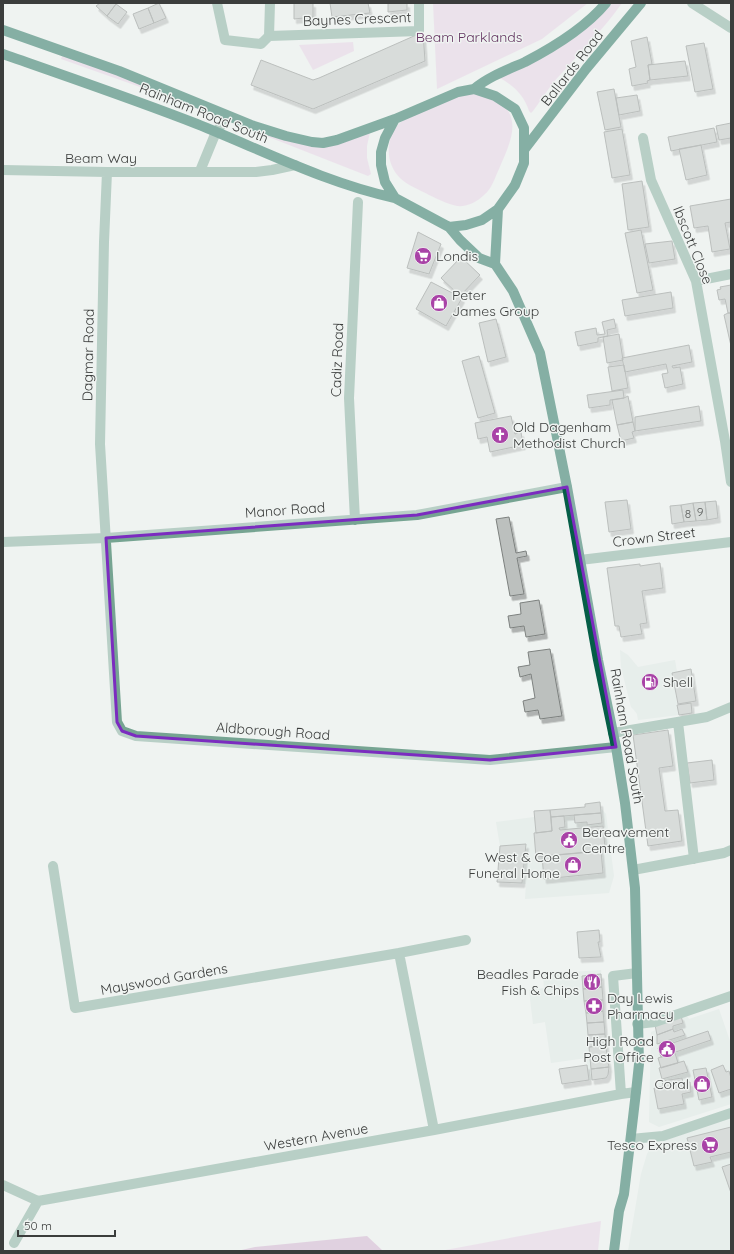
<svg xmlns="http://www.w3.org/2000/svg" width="734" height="1254" font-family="Quicksand,sans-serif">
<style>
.built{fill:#dde8e4}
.green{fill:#e7cfe5}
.forest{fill:#cfa9cc}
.building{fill:#bcc0be;stroke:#7d817f;filter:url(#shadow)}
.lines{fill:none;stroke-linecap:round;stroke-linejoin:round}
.minor{stroke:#76a492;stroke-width:10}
.major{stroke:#055e47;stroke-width:10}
.marked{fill:none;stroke:#7b2cbf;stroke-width:3;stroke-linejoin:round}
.labels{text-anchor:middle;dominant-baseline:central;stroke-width:3;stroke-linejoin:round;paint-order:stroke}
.number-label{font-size:12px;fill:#5b5e5c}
.street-label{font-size:14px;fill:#3b3d3c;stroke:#eff3f1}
.park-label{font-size:14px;fill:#643461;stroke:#eff3f1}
.poi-label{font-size:14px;fill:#3b3d3c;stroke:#eff3f1;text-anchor:start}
</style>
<defs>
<filter id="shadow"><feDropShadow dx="2.5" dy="4.5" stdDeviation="0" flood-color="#0004"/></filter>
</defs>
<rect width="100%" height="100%" fill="#eff3f1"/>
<path class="built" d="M620,650L628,655L638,667L675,660L677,672L672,673L679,715L638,720L637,714L634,710L631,707L621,667Z
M601,808L606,814L614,876L609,893L525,899L526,884L497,882L500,846L496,822Z
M601,970L609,1070L606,1078L589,1080L586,1058L551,1063L545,1022L533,1024L529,990L544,988L543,974Z
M719,1009L731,1044V1104L659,1127L649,1122L651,1032L656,1030L655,1025L685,1013L689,1019Z
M731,1117V1251H628L641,1174L647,1154L652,1145Z"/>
<path class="green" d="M433,3H588L542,39L437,89Z
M608,3H622C604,29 582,50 561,74C550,85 542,99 533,111L531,113L529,111C524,95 513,85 498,77L542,52Z
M353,42L354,51L313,70L299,45Z
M64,51L210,110L207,113L140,87L61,59Z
M471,92C479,95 496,99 502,104C523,122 507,149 499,169C495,177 492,189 484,195C477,202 467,207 457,206C447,204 438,199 429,195C420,190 407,185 400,178C386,164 385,141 397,126C407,113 454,98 471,92Z
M243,127L303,142L370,132L367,146V158L371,174L368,176Z
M601,1221L598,1251H440Z"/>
<path class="forest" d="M367,1236L383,1251H237L255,1247Z"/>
<path class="building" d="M100,3H115L116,4L107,16L96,6Z
M159,3L166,18L154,23L148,8Z
M294,3H313V17L294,19Z
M330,3H368L370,13L332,17Z
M388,3H407V10L388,12Z
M116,4L127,12L118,24L107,16Z
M148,8L154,23L139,29L133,14Z
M423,32L425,61L313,109L251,85L261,60L313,80L319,78Z
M647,37L652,64L648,65L650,80L647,81L648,83L632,86L629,69L636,67L631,41Z
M704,43L713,89L695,92L686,46Z
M685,61L688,76L650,80L648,65Z
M614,89L621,127L605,130L597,92Z
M637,95L640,111L619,115L616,98Z
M731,123V138L719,140L716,126Z
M714,128L717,142L671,151L668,137Z
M622,129L630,175L612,178L604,132Z
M701,145L707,175L686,180L679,149Z
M642,181L649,227L628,230L622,184Z
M731,199V222L725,223L730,249L712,252L708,226L694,228L690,206Z
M641,230L653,290L637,293L625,233Z
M418,232L441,244L429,274L407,268Z
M672,241L675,259L649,263L645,244Z
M461,257L480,275L460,296L441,278Z
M431,282L462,298L446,326L416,309Z
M731,285V313H728L725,299L719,300L717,290L721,289L720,287Z
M671,292L673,308L625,316L622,300Z
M728,313H731V346L724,315Z
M496,319L506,357L488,362L479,323Z
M614,319L616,328L607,330L608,336L598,338V342L578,346L575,332L596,328L597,335L605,334L602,322Z
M619,334L623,360L607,363L603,337Z
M689,345L692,362L672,366L673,368L680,367L683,384L665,388L662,374L668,373L666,364L625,372L622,358Z
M479,356L495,413L478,418L462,361Z
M624,365L628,388L612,391L608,367Z
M623,390L624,398L610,400V405L589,408L587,395Z
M628,396L633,422L617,425L612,400L624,398Z
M699,406L701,421L635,431V417Z
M511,416L515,434L521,432L523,445L490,452L487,437L478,439L475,423Z
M633,422L635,431L632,432L634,438L621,441L617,425Z
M627,500L631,529L609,532L605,502Z
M716,501L718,518L707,520L705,502Z
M705,502L707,520L696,521L693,503Z
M693,503L696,521L684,522L681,505Z
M681,505L684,522L672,524L670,506Z
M509,517L516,553L526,551L527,556L517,558L524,594L510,596L496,519Z
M660,563L663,588L642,591L647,623L640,624L642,634L621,637L619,626H615L607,568L640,564V566Z
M539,600L545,634L526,637L524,626L510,628L508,616L521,614L520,603Z
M550,649L562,716L540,719L538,710L525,712L523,701L535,698L531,674L520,677L518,667L530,665L528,652Z
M691,669L696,701L678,704L672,673Z
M691,703L692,713L679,715L677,705Z
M668,730L673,766L659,768L665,811L678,810L682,841L648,846L633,735Z
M712,760L714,780L690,783L687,763Z
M600,802L601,813L551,817L550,810L585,807V804Z
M550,810L552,831L536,833L534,811Z
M601,813L602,823L587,825V822L575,823L574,815Z
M564,816L565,827L559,828L560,830L603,826L605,847L600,848L601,851L536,857L534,833L552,831L551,817Z
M526,844L522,883L497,882L500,846Z
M601,851L603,873L544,879L542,856Z
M599,930L600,942H598L601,957L579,958L577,932Z
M601,974L602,987L583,989L582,976Z
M602,987L603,1000L584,1001L583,989Z
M603,1000V1011L586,1013L584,1001Z
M603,1011L604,1022L587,1023L586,1013Z
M681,1016L683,1023L673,1026V1029L657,1035L655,1025Z
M604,1022L605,1034L588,1035L587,1023Z
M673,1029L674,1032L682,1029L685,1035L657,1044V1035Z
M708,1031L711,1040L661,1057L658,1048Z
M605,1034L606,1045L589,1047L588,1035Z
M606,1045L607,1056L590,1058L589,1047Z
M675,1053L678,1063L661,1068L658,1058Z
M607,1056L609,1067L591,1069L590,1058Z
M684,1061L688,1072L662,1079L659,1068Z
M587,1065L589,1080L562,1084L559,1069Z
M723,1065L726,1072L729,1071L731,1078V1089L719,1093L711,1070Z
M609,1067L608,1075L606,1078L592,1080L591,1069Z
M706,1068L712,1097L699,1100L693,1070Z
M682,1078L683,1083L690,1082L691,1092L682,1094L684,1104L658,1109L654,1088L663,1086L662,1081Z
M731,1127V1152L710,1157L712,1162L694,1166L687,1138Z
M731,1164V1193L722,1167Z"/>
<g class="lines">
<path class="minor" d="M217,3L225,40L261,44L269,36L270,3
M692,3L731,28
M269,36L419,31V3
M643,138L651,180L696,281L725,441L731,482
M3,170L107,172H256L272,170L295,165
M200,171L216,132L228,116
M107,172L104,242L100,444L117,722L122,731L136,736L490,760L616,747
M696,281L731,274
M355,520L349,398L358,202
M3,542L106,538L417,515L567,487
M580,560L731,542
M678,722L694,859
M613,733L707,717L731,707
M53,866L75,1008L399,953L466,940
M633,870L724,853L731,850
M399,953L434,1130
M637,1024L655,1022L731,996
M621,1094L613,976L637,973
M631,1139L663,1136L731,1113
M3,1185L38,1201L434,1130L621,1094L636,1092
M14,1243L38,1201"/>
<path class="major" d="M3,30L119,71L251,125L286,136L312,142L323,143L337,140L395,119L458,92L474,89L495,96L515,109L524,128V163L515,185L498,209L482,220L466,225L449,227L395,198L385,182L381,165V152L385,138L395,119
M3,54C68,77 133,99 197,124C262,150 326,183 395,198
M474,89C488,77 507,70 525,62C552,48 586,27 606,3
M524,150L586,69L641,3
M449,227L460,240L479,258L495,264L513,291L540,353L567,487L598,660L616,747L625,803L635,888L639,1064L636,1092L624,1194L619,1211L614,1251
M495,264L498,209"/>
</g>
<path d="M0 0H734V1254H0ZM567,487L616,747L490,760L136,736L122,731L117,722L106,538L417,515Z" fill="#eff3f1" fill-opacity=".55" fill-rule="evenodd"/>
<path class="marked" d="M567,487L616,747L490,760L136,736L122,731L117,722L106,538L417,515Z"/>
<defs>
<symbol id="supermarket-disc" viewBox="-11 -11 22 22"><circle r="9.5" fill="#a943a7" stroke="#eff3f1"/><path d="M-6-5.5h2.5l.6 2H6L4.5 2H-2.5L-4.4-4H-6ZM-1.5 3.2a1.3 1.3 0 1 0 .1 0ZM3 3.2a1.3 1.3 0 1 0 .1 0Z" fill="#fff"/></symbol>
<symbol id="shop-disc" viewBox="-11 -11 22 22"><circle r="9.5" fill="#a943a7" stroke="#eff3f1"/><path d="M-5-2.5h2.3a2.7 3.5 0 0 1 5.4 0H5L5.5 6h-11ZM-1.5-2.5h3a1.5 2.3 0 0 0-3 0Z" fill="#fff"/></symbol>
<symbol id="church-disc" viewBox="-11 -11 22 22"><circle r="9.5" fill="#a943a7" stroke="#eff3f1"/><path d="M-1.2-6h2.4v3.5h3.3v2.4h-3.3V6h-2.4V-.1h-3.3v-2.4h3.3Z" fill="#fff"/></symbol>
<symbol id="fuel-disc" viewBox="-11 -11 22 22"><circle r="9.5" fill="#a943a7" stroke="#eff3f1"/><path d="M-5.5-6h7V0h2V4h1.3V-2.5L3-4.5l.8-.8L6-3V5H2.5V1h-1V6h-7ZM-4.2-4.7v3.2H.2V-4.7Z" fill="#fff"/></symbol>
<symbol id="civic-disc" viewBox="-11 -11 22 22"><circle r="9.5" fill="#a943a7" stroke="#eff3f1"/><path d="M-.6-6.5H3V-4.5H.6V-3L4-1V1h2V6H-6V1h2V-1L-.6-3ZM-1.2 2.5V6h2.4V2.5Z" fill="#fff"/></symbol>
<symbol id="restaurant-disc" viewBox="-11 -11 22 22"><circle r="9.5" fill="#a943a7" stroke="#eff3f1"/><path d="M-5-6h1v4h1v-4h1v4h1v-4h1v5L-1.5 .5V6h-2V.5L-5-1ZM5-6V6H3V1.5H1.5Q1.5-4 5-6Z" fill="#fff"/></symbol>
<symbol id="pharmacy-disc" viewBox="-11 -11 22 22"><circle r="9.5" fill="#a943a7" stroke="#eff3f1"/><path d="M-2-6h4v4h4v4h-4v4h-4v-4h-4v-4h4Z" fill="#fff"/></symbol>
</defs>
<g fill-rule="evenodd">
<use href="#supermarket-disc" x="413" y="246" width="20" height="20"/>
<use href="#shop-disc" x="429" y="293" width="20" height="20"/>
<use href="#church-disc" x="490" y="425" width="20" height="20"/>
<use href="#fuel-disc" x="640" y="672" width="20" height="20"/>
<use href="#civic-disc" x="559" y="830" width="20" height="20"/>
<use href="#shop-disc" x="563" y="855" width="20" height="20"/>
<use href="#restaurant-disc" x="582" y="972" width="20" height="20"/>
<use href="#pharmacy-disc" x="584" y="996" width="20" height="20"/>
<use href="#civic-disc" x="657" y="1039" width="20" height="20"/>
<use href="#shop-disc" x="692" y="1074" width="20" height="20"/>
<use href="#supermarket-disc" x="700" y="1135" width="20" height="20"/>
</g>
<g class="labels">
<g class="number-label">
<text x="700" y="511">9</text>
<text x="688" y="513">8</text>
</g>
<g class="street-label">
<text transform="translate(357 19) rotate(-2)">Baynes Crescent</text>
<text transform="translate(572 68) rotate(-52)">Ballards Road</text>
<text transform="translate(204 113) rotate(22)">Rainham Road South</text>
<text x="101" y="158">Beam Way</text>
<text transform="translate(693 245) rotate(68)">Ibscott Close</text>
<text transform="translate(88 355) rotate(-89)">Dagmar Road</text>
<text transform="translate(337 360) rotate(-88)">Cadiz Road</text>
<text transform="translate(285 510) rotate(-4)">Manor Road</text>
<text transform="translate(654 537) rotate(-7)">Crown Street</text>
<text transform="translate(273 731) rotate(4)">Aldborough Road</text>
<text transform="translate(627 736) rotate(80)">Rainham Road South</text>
<text transform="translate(164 979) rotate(-10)">Mayswood Gardens</text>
<text transform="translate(316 1137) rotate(-10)">Western Avenue</text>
</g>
<g class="park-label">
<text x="469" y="37">Beam Parklands</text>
</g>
<g class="poi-label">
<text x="436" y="256">Londis</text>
<text x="452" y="295">Peter<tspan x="452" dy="16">James Group</tspan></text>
<text x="513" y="427">Old Dagenham<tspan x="513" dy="16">Methodist Church</tspan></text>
<text x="663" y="682">Shell</text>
<text x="582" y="832">Bereavement<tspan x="582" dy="16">Centre</tspan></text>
<text x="560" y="857" text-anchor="end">West &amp; Coe<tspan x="560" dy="16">Funeral Home</tspan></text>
<text x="579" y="974" text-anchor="end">Beadles Parade<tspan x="579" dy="16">Fish &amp; Chips</tspan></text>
<text x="607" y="998">Day Lewis<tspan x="607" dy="16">Pharmacy</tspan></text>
<text x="654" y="1041" text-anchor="end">High Road<tspan x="654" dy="16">Post Office</tspan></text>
<text x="689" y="1084" text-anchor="end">Coral</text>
<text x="697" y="1145" text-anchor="end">Tesco Express</text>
</g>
</g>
<rect width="734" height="1254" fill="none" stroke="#3b3d3c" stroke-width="8"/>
<path d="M18 1230v6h97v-6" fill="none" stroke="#3b3d3c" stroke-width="2"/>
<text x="24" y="1230" font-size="12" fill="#3b3d3c" stroke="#eff3f1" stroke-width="3" paint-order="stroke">50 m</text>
</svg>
